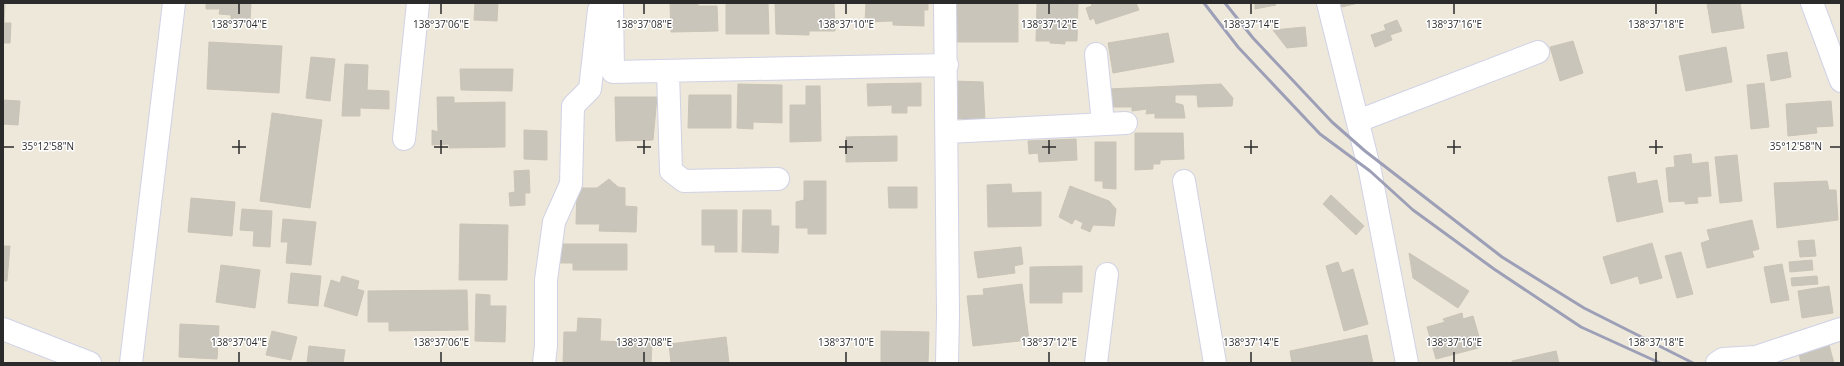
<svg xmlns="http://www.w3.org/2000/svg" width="1844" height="366" font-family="'Open Sans',sans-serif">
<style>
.building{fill:#c9c5bb;stroke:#cac4b5}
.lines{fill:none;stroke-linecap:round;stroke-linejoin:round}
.minor-casing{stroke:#d0d2e5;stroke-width:24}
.minor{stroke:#fff;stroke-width:22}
.rail{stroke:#9d9fb7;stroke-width:3}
.ticks{fill:none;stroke:#2b2b2b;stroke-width:1.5}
.ticks-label{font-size:10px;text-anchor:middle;fill:#2b2b2b;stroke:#fff;stroke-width:3;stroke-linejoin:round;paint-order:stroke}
</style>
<rect width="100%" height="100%" fill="#eee8db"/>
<path class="building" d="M3,3H5L4,23H11L10,43H3Z
M206,3H251L250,23H231V15L219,14L220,9H206Z
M475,3H498L497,21L474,20Z
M670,3H698V6H717L718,31L671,32Z
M726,3H768L769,34H726Z
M775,3H834L835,31H809V35L776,34Z
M866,3H928V10H924V26L893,25V21L865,22Z
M956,3H1018V42H956Z
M1037,3L1078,4L1077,41H1065V44L1050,43V41H1036Z
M1091,3H1136L1139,10L1096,24L1094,18L1090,20L1086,8L1092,6Z
M1255,3H1275L1276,5L1255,9Z
M1341,3H1358L1342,7Z
M1707,3H1740L1744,28L1712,33Z
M1397,20L1402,31L1390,35L1392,40L1375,47L1371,35L1386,30L1384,25Z
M1305,27L1307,46L1287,48L1273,30Z
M1168,33L1174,62L1113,73L1108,43Z
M1573,41L1583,73L1560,81L1550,47Z
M209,42L282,46L279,93L207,89Z
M1726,47L1732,82L1686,91L1679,56Z
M1787,52L1791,77L1771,81L1767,55Z
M311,57L335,59L330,101L306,98Z
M345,64L368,65L367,90L389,91V109L360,108V116H342Z
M460,69H513L512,91L461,90Z
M953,81L983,82L985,121L953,118Z
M921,83V106H907V113H892V105L868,106L867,84Z
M1764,83L1769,127L1751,129L1747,85Z
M738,84L782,85V123L753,122V129L737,128Z
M1221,84L1233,98L1232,106L1198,107L1197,95H1175V103L1183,105L1185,118H1155V113L1146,114L1147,109L1132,111V107H1110L1108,89Z
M806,86H820L821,141L790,142V105H806Z
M689,95H731V128H688Z
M437,97H454V103L505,102V147L449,148V144L432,145V130L438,132Z
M615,97H657L653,140L616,141Z
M3,100L20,101L18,125L3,124Z
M1831,101L1833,126L1816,127L1817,133L1788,136L1786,104Z
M272,113L322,120L310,208L260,201Z
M524,130L547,131V160L524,159Z
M1135,133H1183L1184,159L1160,160V164H1153V169L1135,170Z
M897,136V161L846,162V137Z
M1076,139L1077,160L1039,162L1038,153L1029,154L1028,141Z
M1095,142H1116V189L1103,188V181H1095Z
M1691,154L1692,164L1708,162L1711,196L1697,197L1698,203L1685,204V201L1669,202L1666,168L1675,167L1674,156Z
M1737,155L1742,201L1720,203L1715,157Z
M529,170L530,193H525V205L510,206L509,193L515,192L514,171Z
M1635,172L1637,184L1657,180L1663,212L1617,222L1608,177Z
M609,179L618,187L625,188V206L637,207L636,232L599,231L600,224H576L577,188H597Z
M804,181H826V234H808V228H796V202L804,200Z
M1827,181L1829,190H1836L1838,220L1777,228L1774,183Z
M1011,184L1012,193L1041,192V226L988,227L987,185Z
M1070,186L1109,201L1116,209L1114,226L1093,225L1090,232L1081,228L1083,223L1075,219L1072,224L1059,217Z
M888,187H917V208H889Z
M1331,195L1364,226L1356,235L1323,204Z
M191,198L235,202L232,236L188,232Z
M242,209L272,211L270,247L253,246L254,231L240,230Z
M702,210H737V252H715V245H702Z
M743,210H771V226H779L778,253L742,252Z
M283,219L316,222L311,265L286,263L288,242H281Z
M1752,220L1759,249L1752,251L1754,257L1707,268L1701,243L1710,240L1707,230Z
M460,224L508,225L507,280H459Z
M1814,240L1816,256L1800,257L1798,241Z
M1652,243L1662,278L1640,284L1638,276L1611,284L1603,257Z
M559,244H627V270H573V263H558Z
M3,246H10L7,281H3Z
M1021,247L1023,264L1014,266L1015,273L978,278L974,252Z
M1681,252L1693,294L1677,298L1665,256Z
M1409,253L1469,291L1458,308L1413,278Z
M1812,260L1813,270L1790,272L1789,262Z
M1338,262L1342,273L1353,269L1368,324L1344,331L1326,266Z
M1782,264L1789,300L1771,303L1764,267Z
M221,265L260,270L255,308L216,302Z
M1082,266V292H1062V303H1030V267Z
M291,273L321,276L318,306L288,303Z
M342,276L359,281L357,289L364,291L357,316L324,306L331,280L340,283Z
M1817,276L1818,284L1792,286L1791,278Z
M1022,284L1029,340L973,346L967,296L984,295L983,289Z
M1829,286L1833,313L1802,318L1798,291Z
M467,290L468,330L389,331V322H368V291Z
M476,294L490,295V306H506L505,342L475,341Z
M1462,313L1463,319L1473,316L1482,347L1436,359L1427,327L1445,322L1443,319Z
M578,318L601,319L600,341L652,343L651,363H563L564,332H577Z
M180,324L219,326L217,359L179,357Z
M272,331L297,337L291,360L266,355Z
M881,331L929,332L928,363H881Z
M1367,335L1373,363H1292L1290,351Z
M726,337L729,363H671L669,344Z
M1829,345L1834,363H1801L1799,353Z
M309,346L345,350L343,363H307Z
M1556,351L1559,363H1512V361Z"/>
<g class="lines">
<defs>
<path id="minor" d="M612,3L613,72L947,65
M945,3L948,314L947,363
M1328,3L1370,171L1407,363
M1812,3L1841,81
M1096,54L1103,123
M668,71L671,171L684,181L778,179
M1358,121L1538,52
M947,132L1126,123
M404,139L418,3
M1184,181L1215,363
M3,329L90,363
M131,363L174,3
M544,363L546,346V280L554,222L571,184L573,106L590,89L599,10
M1096,363L1107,274
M1717,363L1723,359L1756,357L1841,329"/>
</defs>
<use href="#minor" class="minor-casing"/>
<use href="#minor" class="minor"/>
<path class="rail" d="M1204,3L1238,47L1320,134L1370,171L1413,210L1494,269L1581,327L1660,363
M1225,3L1253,38L1332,122L1365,151L1502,257L1584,308L1693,363"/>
</g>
<path class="ticks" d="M239,4V14M441,4V14M644,4V14M846,4V14M1049,4V14M1251,4V14M1454,4V14M1656,4V14M239,140V154M441,140V154M644,140V154M846,140V154M1049,140V154M1251,140V154M1454,140V154M1656,140V154M4,147H14M232,147H246M434,147H448M637,147H651M839,147H853M1042,147H1056M1244,147H1258M1447,147H1461M1649,147H1663M1830,147H1840M239,352V362M441,352V362M644,352V362M846,352V362M1049,352V362M1251,352V362M1454,352V362M1656,352V362"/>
<g class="ticks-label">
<text x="239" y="28">138°37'04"E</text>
<text x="441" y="28">138°37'06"E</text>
<text x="644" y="28">138°37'08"E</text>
<text x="846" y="28">138°37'10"E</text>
<text x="1049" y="28">138°37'12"E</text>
<text x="1251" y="28">138°37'14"E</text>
<text x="1454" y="28">138°37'16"E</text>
<text x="1656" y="28">138°37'18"E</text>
<text x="48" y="150">35°12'58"N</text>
<text x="1796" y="150">35°12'58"N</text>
<text x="239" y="346">138°37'04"E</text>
<text x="441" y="346">138°37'06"E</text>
<text x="644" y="346">138°37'08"E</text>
<text x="846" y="346">138°37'10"E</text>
<text x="1049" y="346">138°37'12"E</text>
<text x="1251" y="346">138°37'14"E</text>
<text x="1454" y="346">138°37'16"E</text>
<text x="1656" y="346">138°37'18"E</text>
</g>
<rect width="1844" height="366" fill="none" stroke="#2b2b2b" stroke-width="8"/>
</svg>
